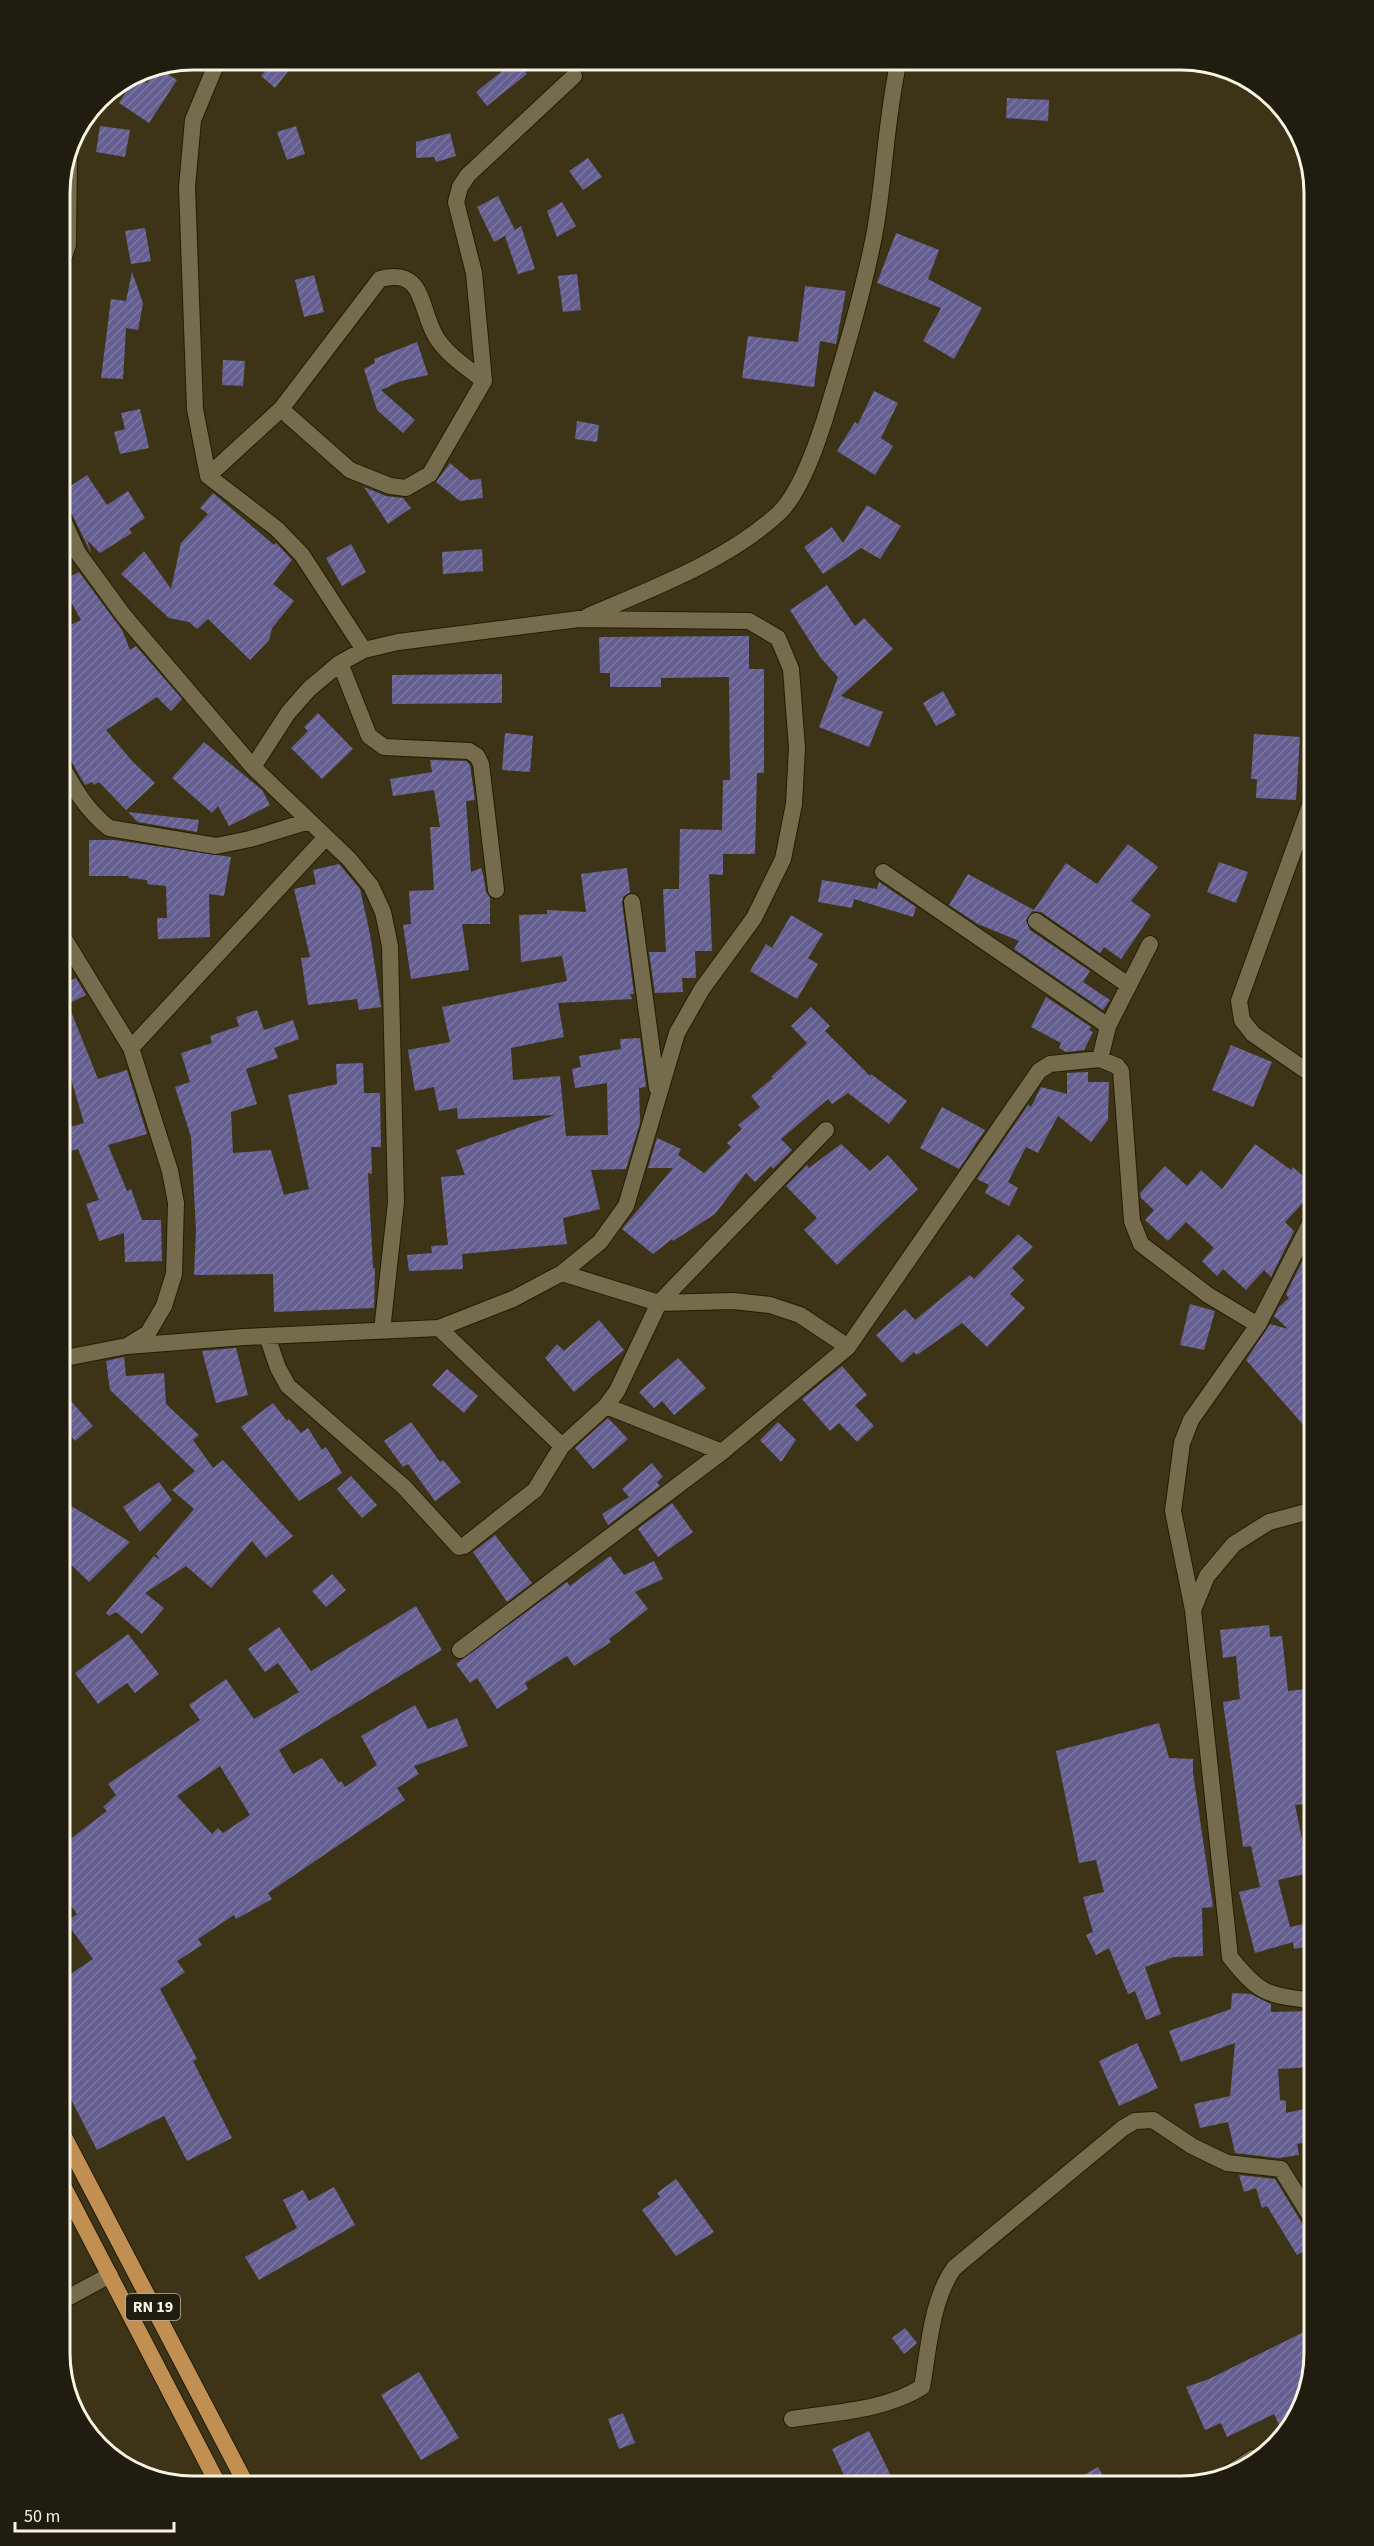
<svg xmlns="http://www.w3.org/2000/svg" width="1374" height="2546" font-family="'Source Sans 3',sans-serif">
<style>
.building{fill:url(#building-hatch);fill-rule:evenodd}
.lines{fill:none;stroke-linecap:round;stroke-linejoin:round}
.minor-casing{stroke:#241c00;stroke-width:18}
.primary-casing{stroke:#241c00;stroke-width:18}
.minor{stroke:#756c4d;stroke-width:16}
.primary{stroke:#c18f51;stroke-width:16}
.labels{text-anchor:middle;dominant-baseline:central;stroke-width:4.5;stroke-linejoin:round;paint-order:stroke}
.shield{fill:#201c10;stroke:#b8b3a3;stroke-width:1.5}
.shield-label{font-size:16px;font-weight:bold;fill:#f9f4e2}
.rim{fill:none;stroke:#f9f4e2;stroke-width:3}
</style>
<defs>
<pattern id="building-hatch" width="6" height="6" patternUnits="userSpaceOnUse" patternTransform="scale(1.5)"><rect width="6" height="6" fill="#655f91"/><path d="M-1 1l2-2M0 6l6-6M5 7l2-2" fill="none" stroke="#7c77a0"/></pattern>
</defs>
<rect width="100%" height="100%" fill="#3d3417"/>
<path class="building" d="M274,60H297L275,88L261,76Z
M516,60L527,74L487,106L476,92Z
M157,67L177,80L149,123L119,103L136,76L147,83Z
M1007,98L1049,100L1048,121L1006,118Z
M100,126L130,130L125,157L96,152Z
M296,126L305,154L287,160L277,132Z
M450,133L456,156L436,162L434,157L416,158V142Z
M588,158L602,177L583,190L569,171Z
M498,196L515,230L521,226L535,269L518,274L505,236L508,234L494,242L477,207Z
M562,202L576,226L557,237L547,211Z
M145,228L151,261L131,264L125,231Z
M896,233L939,250L928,279L982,308L954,359L923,341L941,308L877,283Z
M132,272L143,303L138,330L126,328L123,379L101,378L111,299L126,301Z
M577,274L581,310L563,312L558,276Z
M314,275L324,312L304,317L295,280Z
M805,286L846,291L836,344L820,341L814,387L742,378L748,336L798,342Z
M417,342L428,375L401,381L381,390L415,420L403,433L377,410L364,369L375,363L374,359Z
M223,360L245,361L243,386L222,385Z
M874,391L898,403L881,438L893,446L875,475L837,451L855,422L858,424Z
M140,409L149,448L120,454L114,432L125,429L121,413Z
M577,421L599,425L597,442L575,439Z
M450,463L470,480L481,479L483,498L460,501L436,482Z
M87,475L107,505L128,491L145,518L129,529L132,533L100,553L87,540L92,555L69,508L60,503V477L66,489Z
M364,487L386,496L403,498L411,508L388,524Z
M213,493L274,545L276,543L292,560L273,584L294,601L272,628L269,640L250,660L208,619L197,629L189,622L169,618L121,574L144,551L171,589L181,543L208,514L200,508Z
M867,505L901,526L880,559L861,548L823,574L804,547L832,527L843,543Z
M351,544L366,572L342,586L326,558Z
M482,549L483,571L443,574L442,552Z
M79,572L122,630L130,650L136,646L182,699L171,711L157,697L106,730L132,761L155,783L126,810L99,782L94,785L92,782L85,785L69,757L60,753V630L81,620L60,582Z
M827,585L855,626L864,618L893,649L841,696L883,712L869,747L819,727L838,677L820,657L790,610Z
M749,636V669H764V773H757L755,854H723V875L709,874L712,951H695L696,978H682L683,992L655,993L649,952H666L663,889H679L680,829L722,830L723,780H730L729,677L661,678V687H610V673H600L599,637Z
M502,674V703L392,704V675Z
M943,691L956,715L936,726L923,703Z
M318,713L353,749L322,779L291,748L308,731L304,727Z
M505,733L533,736L530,772L502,770Z
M1254,734L1300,737L1296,800L1256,798L1257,779H1251Z
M204,742L262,790L270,805L229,826L218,806L212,813L172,778Z
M430,760L466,761L470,765L475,800L466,801L471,872L481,868L483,874L486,892L490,898V924H462L469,970L411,979L403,925L411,924L409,891L434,890L430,827H440L434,790L393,796L390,779L432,772Z
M128,812L199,820L197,832L138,822Z
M89,840H115L231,857L224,896L209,894L210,937L158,939L157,918H167L166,886L147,884V880L128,878L129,876H89Z
M1128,844L1158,867L1131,901L1151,915L1121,959L1104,947L1100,953L1041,912L1032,911L1026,920L1030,930L1090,971L1083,982L1110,1000L1103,1010L1014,949L1019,941L978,924L949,905L968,874L1034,910L1066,863L1097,884Z
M1219,862L1248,872L1236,903L1207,892Z
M339,864L360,889L370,934L381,1007L359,1010L357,999L308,1005L301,958L310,957L294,889L316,884L313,870Z
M627,868L630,892L623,897L622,903L634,994H630L632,999L558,1003L564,1037L511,1048L513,1080L560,1076L566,1136L608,1135L607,1083L575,1088L572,1069L581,1067L579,1056L621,1049L620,1039L640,1038L646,1087L639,1088L640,1123L626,1169L591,1170L600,1209L563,1218L567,1244L462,1254L463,1269L409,1271L407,1255L432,1253L431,1246L448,1245L441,1177L465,1175L456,1150L555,1115L458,1119L457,1108L439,1111L434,1087L415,1091L408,1050L450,1042L442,1007L567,981L562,956L521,962L519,915L547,914V910L586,912L581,874Z
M822,880L877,889L879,882L916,907L913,917L854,899L852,908L818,902Z
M791,915L823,934L808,958L818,964L797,999L750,971L766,944L772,948Z
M76,978L86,995L68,1004L98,1079L127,1070L147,1134L108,1145L127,1191L131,1189L142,1220H161L162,1261L125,1262L124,1233L99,1241L86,1204L99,1200L78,1149L66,1152L60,1135V1130L84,1123L66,1062L60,1065V986Z
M1046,997L1091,1027L1089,1030L1093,1032L1084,1050L1066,1052L1059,1048L1061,1043L1031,1027Z
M811,1007L830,1026L825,1031L870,1076L871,1074L907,1101L889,1124L848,1093L832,1104L828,1099L781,1139L792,1150L773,1169L771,1166L755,1182L746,1173L715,1214L673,1241L672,1239L653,1254L622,1229L673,1168H648L657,1138L681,1149L678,1155L704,1173L731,1147L727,1143L742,1129L738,1125L760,1107L751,1096L773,1078L771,1077L807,1043L791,1026Z
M257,1010L264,1030L293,1020L299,1039L274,1048L278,1058L246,1069L257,1104L231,1112L233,1153L271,1150L284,1195L309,1189L288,1095L337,1084L336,1064L363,1063L364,1093H380L381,1147H371L372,1174L368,1173L373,1268H375L374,1308L274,1312L273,1274L194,1275L196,1230L191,1137L175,1087L190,1082L181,1053L212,1043L210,1036L239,1026L236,1017Z
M1231,1045L1272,1062L1253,1107L1212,1090Z
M1088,1072V1082H1109L1108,1120L1091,1142L1058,1116L1038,1153L1026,1147L1008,1182L1018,1188L1009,1206L985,1193L989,1185L977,1179L1028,1105L1031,1107L1041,1087L1067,1094V1073Z
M942,1107L985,1130L959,1169L920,1148Z
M841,1144L870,1171L888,1155L918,1189L837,1265L804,1230L817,1218L786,1186L807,1165L809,1168Z
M1255,1144L1291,1170L1293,1167L1314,1186V1191L1285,1222L1294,1231L1271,1277L1264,1270L1246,1290L1223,1269L1217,1276L1202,1261L1214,1248L1186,1222L1168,1241L1145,1220L1154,1210L1141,1198L1140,1193L1165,1166L1187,1186L1201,1170L1222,1189Z
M1018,1234L1033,1247L1012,1268L1024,1280L1010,1294L1025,1308L987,1347L962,1323L917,1355L914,1352L902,1363L876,1335L905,1309L915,1320L970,1275L974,1279Z
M1310,1246L1314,1249V1311L1306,1318L1314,1327V1437L1246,1360L1270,1324L1288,1329L1274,1316L1279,1307L1289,1298L1286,1294Z
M1190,1304L1215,1311L1204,1350L1180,1345Z
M599,1320L624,1350L574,1392L545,1358L557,1344L564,1351Z
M236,1348L248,1395L216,1403L202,1351Z
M124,1357L126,1376L164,1373L166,1404L199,1435L193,1440L213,1468L223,1460L293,1536L266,1558L252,1541L211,1588L186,1566L145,1593L164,1608L142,1634L116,1612L109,1616L106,1613L154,1556L160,1560L156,1554L194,1509L172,1490L195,1471L110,1390L106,1361Z
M678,1358L706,1388L674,1415L662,1401L654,1408L639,1392Z
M842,1366L867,1395L855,1405L874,1426L857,1442L839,1423L830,1431L802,1399Z
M447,1369L478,1396L464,1413L432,1385Z
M70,1400L93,1426L75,1441L60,1423V1409Z
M273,1403L287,1421L289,1419L301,1433L308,1428L322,1450L326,1447L342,1473L299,1501L241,1427Z
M608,1418L628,1439L593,1469L575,1448Z
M411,1422L440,1462L443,1460L461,1482L435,1501L408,1464L403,1467L384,1441Z
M778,1422L796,1440L781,1462L760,1440Z
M652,1463L663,1477L657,1482L660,1486L608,1525L602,1514L629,1497L622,1489Z
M351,1476L377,1505L362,1518L337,1489Z
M159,1482L172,1500L140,1532L123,1507Z
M60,1499L130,1542L89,1582L60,1554Z
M672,1503L693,1532L658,1557L638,1529Z
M495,1535L532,1583L507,1602L473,1552Z
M610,1556L624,1575L654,1561L663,1579L635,1592L648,1609L609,1639L611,1642L574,1666L567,1656L525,1683L528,1689L497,1709L477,1678L470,1683L456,1664L567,1582L570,1586Z
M332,1574L346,1590L326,1607L312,1591Z
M416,1606L442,1650L279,1750L293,1774L322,1758L339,1783L341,1781L345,1787L377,1765L361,1736L415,1705L428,1729L457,1718L468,1746L414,1766L419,1774L397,1788L405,1800L268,1893L272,1899L236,1919L234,1915L198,1939L202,1945L177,1961L185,1972L160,1989L197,2059L193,2061L232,2138L187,2161L164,2116L97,2150L60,2078V1981L93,1959L66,1922L77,1914L60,1891V1847L107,1811L103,1807L116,1795L108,1784L200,1720L189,1705L226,1679L254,1719L299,1692L278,1663L265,1672L248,1649L279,1627L311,1671ZM220,1766L250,1815L223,1833L218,1828L212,1834L177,1796Z
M1269,1625L1270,1637L1282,1636L1288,1691L1314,1688V1803L1295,1805L1309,1873L1278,1880L1290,1927L1314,1922V1945L1294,1949L1293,1942L1255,1953L1239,1892L1260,1887L1251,1846L1243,1847L1223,1702L1240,1699L1236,1656L1223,1658L1220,1630Z
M128,1634L159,1674L135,1693L127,1683L98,1704L75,1673Z
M1159,1723L1169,1758L1193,1759V1773L1213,1907L1202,1908L1203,1956L1174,1957L1145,1967L1161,2014L1146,2020L1135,1991L1128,1994L1109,1948L1096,1955L1086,1935L1093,1932L1083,1897L1104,1892L1096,1860L1079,1863L1056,1751Z
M1232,1993L1251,1994L1271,2004V2012L1314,2011V2067L1278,2069L1280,2100L1286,2101V2113L1314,2107V2141L1297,2144L1299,2155L1279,2158L1235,2153L1228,2122L1200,2128L1194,2104L1230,2096L1235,2043L1181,2062L1169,2031L1231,2009Z
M1137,2043L1158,2088L1119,2106L1099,2061Z
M1239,2175L1275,2179L1305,2228L1314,2232V2245L1297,2255L1267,2206L1262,2208L1256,2188L1244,2192Z
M676,2179L714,2232L676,2256L642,2210L660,2197L657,2193Z
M334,2187L355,2225L259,2280L245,2257L297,2228L283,2200L303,2190L309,2201Z
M1314,2327V2353L1294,2420L1280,2427L1274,2414L1227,2437L1221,2423L1205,2430L1186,2387L1209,2379Z
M905,2328L917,2343L904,2354L892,2338Z
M419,2372L459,2438L421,2460L381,2395Z
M623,2413L635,2443L619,2449L608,2419Z
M869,2431L896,2486H849L832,2449Z
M1098,2467L1109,2486H1064Z"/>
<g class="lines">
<defs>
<path id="minor" d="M218,60L193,120L187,187L195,409L208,476L277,529L302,555L364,650
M60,268L68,245L69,152L76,133
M281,409L350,470L390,486L406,488L430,474L484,381L474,273L456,202L460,187L468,175L574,76
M208,476L281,409L380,279C425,267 419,308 436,337C447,355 468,368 484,381
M60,513L78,553L124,616L253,767
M588,616C651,589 729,560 779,513C802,491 821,433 830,402C847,346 864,289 875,231C885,175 886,116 899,60
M340,663L369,736L384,747L469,751L477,756L481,764L496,890
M60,763C74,788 86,810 109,828L216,846L250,839L309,821
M1313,797L1239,1001L1242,1020L1253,1034L1314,1076
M883,872L1108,1026
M632,902L657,1088
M1036,921L1128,985
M131,1048L326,837
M1100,1059L1117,1066L1121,1071L1132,1221L1141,1244L1208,1295L1258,1325L1191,1420L1182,1443L1173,1511L1193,1610
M562,1273L659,1303L733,1301L770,1305L800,1315L848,1347
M1258,1325L1314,1216
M439,1328L562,1446L606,1406L617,1391L659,1303L826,1130
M267,1336L278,1368L288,1386L404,1487L459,1547L464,1546L535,1490L562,1446
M127,1346L244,1337L439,1328L513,1299L562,1273L600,1242L626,1206L677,1033L702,989L754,918L783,859L794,804L797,748L791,669L778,638L749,621L579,619L398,642L364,650L340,663L309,689L288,713L253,767L349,859L371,886L383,912L390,946L396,1202L382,1331
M60,1359L127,1346L148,1333L164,1306L174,1274L176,1203L170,1171L131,1048L60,932
M606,1406L722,1452
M460,1650L722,1452L848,1347L1039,1071L1050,1064L1100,1059L1108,1026L1150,944
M1314,2001C1266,1994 1261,1996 1230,1957L1193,1610L1207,1576L1234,1544L1269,1522L1314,1510
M60,2302L110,2275
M792,2419C835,2412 884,2411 922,2387C929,2348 931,2301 954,2268L1123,2128L1135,2121L1153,2120L1192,2146L1227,2163L1281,2169L1314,2222
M1222,2478L1253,2458"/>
<path id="primary" d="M60,2129L247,2486
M60,2180L219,2486"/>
</defs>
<use href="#minor" class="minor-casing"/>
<use href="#primary" class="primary-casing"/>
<use href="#minor" class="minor"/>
<use href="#primary" class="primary"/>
</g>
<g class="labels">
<rect class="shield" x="126" y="2294" width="54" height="26" rx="4.5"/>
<g class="shield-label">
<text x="153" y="2307">RN 19</text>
</g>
</g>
<path d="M0 0H1374V2546H0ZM193 70H1181A123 123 0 0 1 1304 193V2353A123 123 0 0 1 1181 2476H193A123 123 0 0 1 70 2353V193A123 123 0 0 1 193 70Z" fill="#201c10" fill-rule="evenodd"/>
<path class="rim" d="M193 70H1181A123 123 0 0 1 1304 193V2353A123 123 0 0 1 1181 2476H193A123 123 0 0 1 70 2353V193A123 123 0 0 1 193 70Z"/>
<path d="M15 2522v9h159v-9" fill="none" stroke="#f9f4e2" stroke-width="3"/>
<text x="24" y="2522" font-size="18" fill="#f9f4e2" stroke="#201c10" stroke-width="4.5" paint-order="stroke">50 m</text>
</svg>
